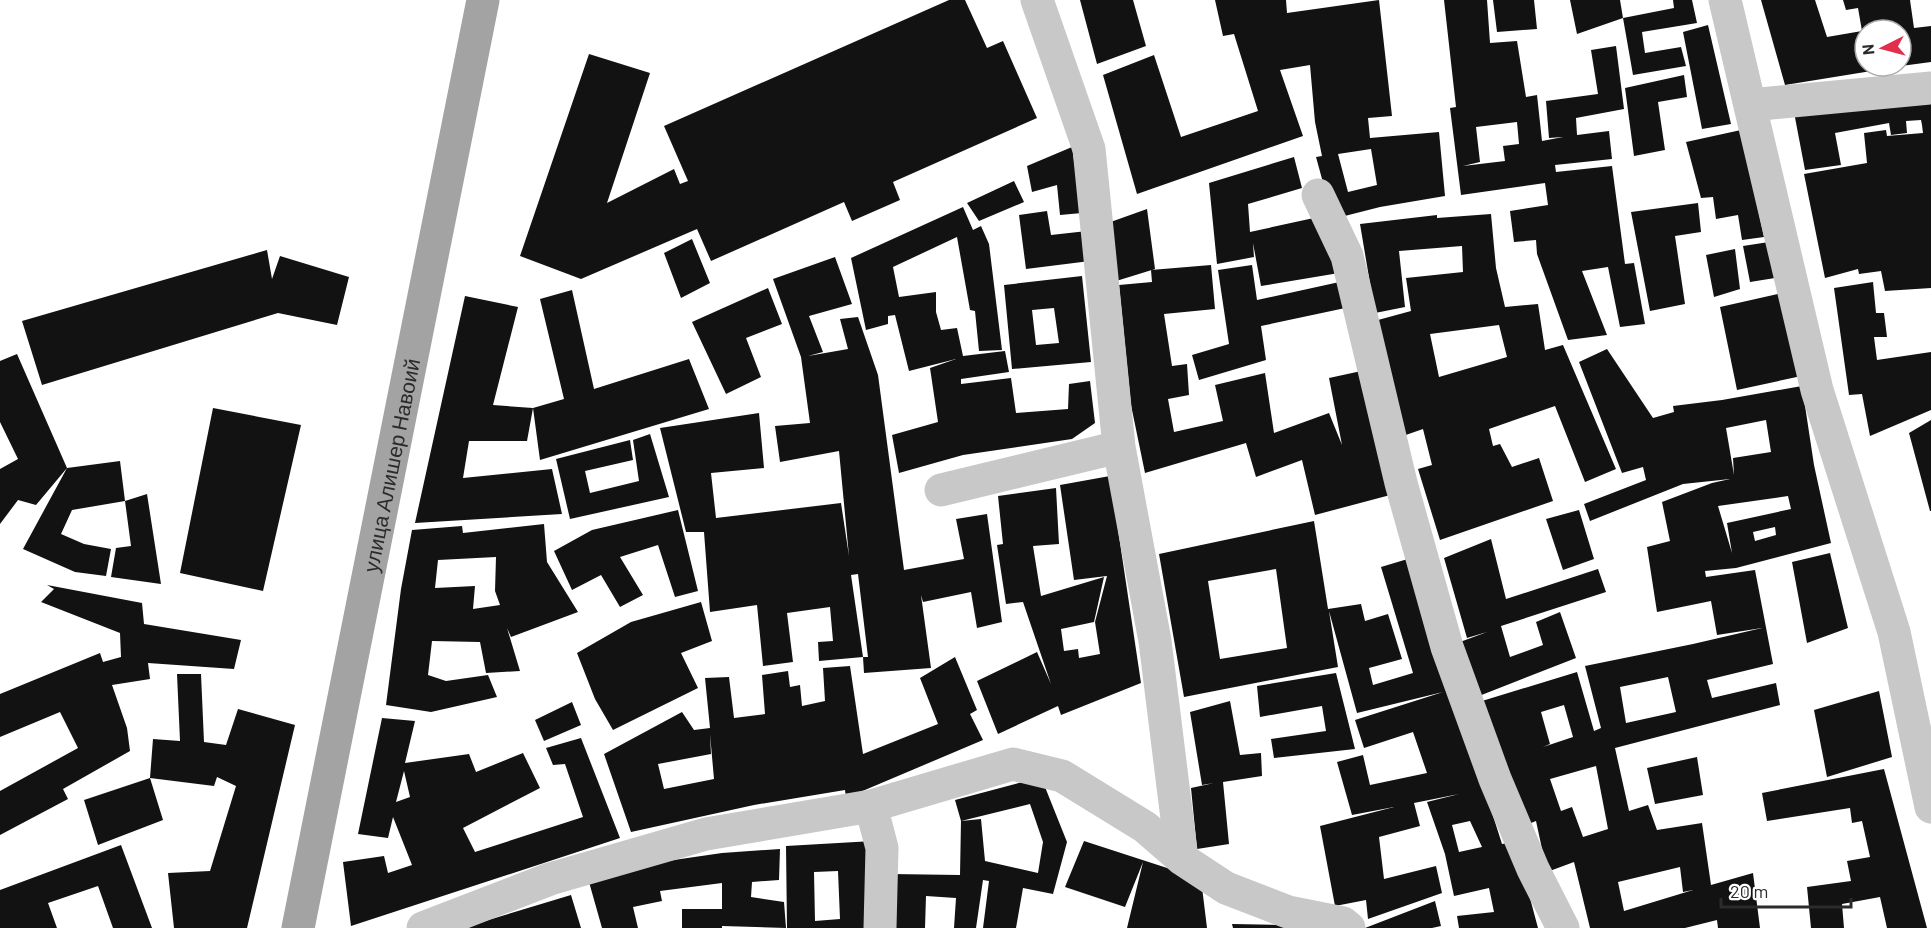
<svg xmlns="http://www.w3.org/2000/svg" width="1931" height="928" font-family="Barlow,sans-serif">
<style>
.building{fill:#121212;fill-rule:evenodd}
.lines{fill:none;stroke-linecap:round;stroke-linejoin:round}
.street{stroke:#c8c8c8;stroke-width:33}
.primary{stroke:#a3a3a3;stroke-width:33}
.labels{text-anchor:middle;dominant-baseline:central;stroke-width:6;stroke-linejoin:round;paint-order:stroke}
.street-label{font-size:21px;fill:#2b2b2b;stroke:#fff}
</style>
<rect width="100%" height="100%" fill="#fff"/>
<path class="building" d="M949,0H965L987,48L1003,41L1037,118L893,182L900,200L852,221L844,202L711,261L697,229L581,279L520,256L589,54L650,73L607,203L674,169L680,184L688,181L664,126Z
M1080,0H1133L1146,46L1097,64Z
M1215,0H1286L1287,13L1379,0L1392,116L1368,118L1370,138L1439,132L1445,196L1380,207L1333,219L1316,157L1322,156L1315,122L1310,65L1280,70L1303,136L1137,194L1103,75L1154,55L1181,137L1258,111L1234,34L1223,36ZM1371,149L1377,185L1348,192L1338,154Z
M1444,0H1487L1490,43L1517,41L1526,97L1537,95L1542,141L1563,137L1549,138L1546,101L1598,94L1591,50L1616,46L1624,109L1576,118L1577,135L1609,131L1612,159L1555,165L1556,172L1612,166L1625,264L1634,263L1645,324L1620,327L1608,267L1582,271L1607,335L1568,340L1537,254L1536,240L1514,242L1510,211L1548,205L1545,183L1461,195L1450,108L1456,107ZM1517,122L1519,144L1503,146L1505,161L1463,166L1480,162L1476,127Z
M1493,0H1534L1537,29L1497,32Z
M1570,0H1620L1623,18L1577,34Z
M1673,0H1692L1697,23L1642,32L1645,53L1681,47L1686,66L1633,75L1623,18L1674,8Z
M1761,0H1815L1827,37L1862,31L1858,8L1846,10L1843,0H1910L1914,28L1931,26V62L1901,66V30H1865V66L1896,67L1785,85Z
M1708,25L1731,124L1702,129L1683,32Z
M1684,75L1687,97L1658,102L1665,150L1634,156L1625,88Z
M1931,102V288L1885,291L1881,271L1859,274L1858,269L1825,278L1804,174L1867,163L1864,133L1886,130L1887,136L1923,133L1922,125L1921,120L1906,121L1907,133L1891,135L1889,123L1835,133L1841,165L1805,170L1793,107Z
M1741,130L1764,237L1742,240L1738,215L1716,219L1713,197L1701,198L1686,142Z
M1072,147L1082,213L1060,215L1057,185L1032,192L1027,166Z
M1294,157L1302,188L1248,204L1250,232L1323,216L1345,272L1261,286L1253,243L1254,257L1217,264L1209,183Z
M1014,181L1024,202L979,221L967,203Z
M1698,203L1701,232L1675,236L1685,304L1650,311L1631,212Z
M963,207L973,230L981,226L989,244L1002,350L979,351L975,311L970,310L957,237L893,267L899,297L936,292V312L941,330L957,328L963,356L1005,351L1009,372L961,379V384L1011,378L1016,413L1068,409L1069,384L1090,381L1095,423L1072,439L963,455L899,473L892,435L938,422L930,368L956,359L909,371L895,315L888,316V324L866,330L851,258Z
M1147,209L1155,269L1113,282L1105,224Z
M1047,211L1051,235L1087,231L1090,261L1026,269L1019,215Z
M1491,214L1496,268L1505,307L1538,304L1545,350L1563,345L1616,469L1585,482L1555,406L1489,429L1493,446L1500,444L1512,467L1539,458L1553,501L1440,540L1418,469L1432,465L1423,429L1400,437L1378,320L1411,311L1406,278L1463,272L1462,246L1399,251L1405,307L1375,313L1360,224L1437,215V218ZM1499,325L1507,357L1439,377L1430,334Z
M692,239L710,283L681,298L664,253Z
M1769,242L1775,278L1750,282L1743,246Z
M1735,249L1740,289L1714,297L1706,255Z
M267,250L272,279L280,256L349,277L337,325L278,313L42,385L22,321Z
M835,257L852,304L809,316L823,352L808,356L848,349L840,319L858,317L878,375L904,570L964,559L956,519L987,514L1002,622L977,628L971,592L923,602L921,595L931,668L864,673L863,657H868L858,574L851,575L863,657L819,661L818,642L833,641L830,607L787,613L793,662L763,666L757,605L710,612L704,532H686L660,428L759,413L764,468L711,473L716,518L841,503L849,556L839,451L780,462L775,426L810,423L801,357L773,279Z
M1211,265L1215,309L1164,314L1172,366L1187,364L1189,395L1168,399L1174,432L1223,421L1215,385L1265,373L1274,433L1329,413L1342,445L1329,378L1366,370L1394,494L1315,515L1302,460L1256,477L1246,443L1145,473L1131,405L1119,285L1152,282L1151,270Z
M1252,265L1257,300L1344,281L1350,307L1261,326L1266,360L1199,380L1192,355L1229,344L1218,270Z
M1082,276L1091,362L1012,369L1004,285ZM1054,308L1059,343L1036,345L1032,310Z
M1873,282L1876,313H1884L1887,337H1874L1877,360L1931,352V410L1870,436L1862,394L1849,395L1834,288Z
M768,288L782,324L746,338L761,377L726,394L692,322Z
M572,290L594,389L689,359L709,409L540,460L533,408L564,399L540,299Z
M1787,292L1806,375L1737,390L1720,307Z
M465,296L518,307L493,405L533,408L527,441H469L463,478L552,469L562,514L415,523Z
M1607,349L1653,418L1674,412L1673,406L1722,400L1802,386L1814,465L1831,543L1736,568L1705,571L1706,577L1755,570L1773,664L1707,680L1712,698L1776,683L1780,705L1615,748L1629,811L1648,805L1657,830L1702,823L1711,885L1753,873L1760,928H1718L1717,920L1685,928H1590L1574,862L1547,872L1536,821L1526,825L1482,701L1577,672L1594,731L1601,728L1585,666L1693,644L1762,628L1717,635L1711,601L1657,612L1647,547L1670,541L1662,502L1712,483L1730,479L1683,484L1590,521L1584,504L1646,480L1643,467L1622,473L1579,362ZM1766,420L1771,452L1733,458L1734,475L1726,428ZM1788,496L1791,509L1727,523L1732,553L1718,506ZM1775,527L1776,535L1755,541L1753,532ZM1668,677L1676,712L1626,723L1620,687ZM1564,705L1573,737L1543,747L1550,744L1541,712ZM1596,766L1608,829L1583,837L1572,807L1561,811L1550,779ZM1680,867L1683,892L1693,890L1624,911L1618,882Z
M17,354L67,468L36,505L18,500L0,524V469L18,459L0,422V361Z
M213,408L301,425L263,591L180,573Z
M1931,420V511H1930L1909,433Z
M650,434L669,497L570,519L556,459L630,440L633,460L585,471L590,493L639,481L633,440Z
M120,461L125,501L72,510L61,534L84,544L111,549L106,576L75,572L23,549L67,468Z
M1110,476L1141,683L1061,715L1058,706L998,734L977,681L1037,652L1051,684L1023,602L1006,604L997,545L1003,544L998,496L1056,488L1059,544L1033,546L1041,596L1104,577L1094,622L1061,629L1064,651L1078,649L1079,658L1100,654L1095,622L1107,576L1074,580L1060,485Z
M147,494L161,584L111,577L116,548L131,546L125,501Z
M678,510L698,591L675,597L658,545L620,557L643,595L620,607L601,575L572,590L554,551L592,530Z
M1579,510L1594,559L1563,570L1546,519Z
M1314,521L1328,609L1361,604L1365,621L1388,614L1402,659L1369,668L1373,685L1413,673L1381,567L1411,558L1502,844L1515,842L1538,928H1459L1457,916L1494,912L1489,888L1454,896L1445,854L1427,802L1459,794L1414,803L1420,826L1379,837L1384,879L1436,866L1442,893L1368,919L1366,900L1335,906L1320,826L1394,807L1352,815L1337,762L1363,755L1370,785L1427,773L1413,732L1364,748L1355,720L1443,692L1357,713L1329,611L1338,667L1184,697L1159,554ZM1276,569L1287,648L1220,659L1208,581ZM1470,821L1482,847L1459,852L1452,825Z
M544,524L547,562L578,612L511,637L507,628L520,671L486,673L480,642L432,641L428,675L446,681L488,675L497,697L431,712L386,705L401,589L412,530L462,526L463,533ZM496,557L495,591L500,605L473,609L475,586L435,588L438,560Z
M1491,539L1506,599L1598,569L1606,592L1501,626L1510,657L1543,645L1536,622L1560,612L1576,658L1479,696L1460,642L1487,632L1467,638L1444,558Z
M1830,553L1848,628L1807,643L1792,562Z
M47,585L142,603L144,624L241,640L234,669L148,663L150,679L112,685L127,728L130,751L63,789L68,799L0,835V791L78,748L60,712L0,737V694L100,653L103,662L121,657L120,633L41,602L54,589Z
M701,602L712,641L681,653L698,688L613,730L595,699L577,653L631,622Z
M955,657L977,710L970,714L983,740L846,798L845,790L754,805L631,832L604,754L682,712L694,730L710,728L705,678L729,677L734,718L765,714L762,675L788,671L790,687L800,685L802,706L825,701L823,668L850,666L863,754L938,724L920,678ZM710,734L714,779L664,789L658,764L711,754Z
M1336,673L1355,749L1274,758L1271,739L1326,731L1322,706L1260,717L1257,686Z
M177,674H201L204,742L226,745L238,709L295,725L247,928H174L168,873L210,871L236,786L217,777L214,786L150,778L153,739L180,741Z
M1879,691L1892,757L1827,777L1814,710Z
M1230,701L1240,755L1261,753L1262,776L1223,782L1229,844L1197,849L1191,788L1214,783L1202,785L1190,712Z
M572,702L581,725L544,741L535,720Z
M382,718L415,721L405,763L469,754L476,772L523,753L540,788L463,828L475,852L583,817L565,764L553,765L546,748L581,738L620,838L351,926L343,862L384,856L388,873L412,865L393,817L388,838L358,834ZM404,771L410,797L396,802Z
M1697,757L1703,795L1655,804L1647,768Z
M1884,769L1927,928H1887L1880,897L1842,904L1844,928H1811L1807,887L1851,881L1847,861L1870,857L1862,821L1852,823L1850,808L1767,821L1762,793Z
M1041,777L1067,842L1053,894L1023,888L1016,928H983L989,881L983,880L976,928H954L956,898L926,896L925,928H890L891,874L960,875L961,821L955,800ZM1030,804L1043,842L1038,873L985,861L981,819L961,821Z
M150,778L163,820L98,845L84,800Z
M873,841L882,928H787L786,846ZM838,871L840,919L815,921L814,872Z
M1084,841L1201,879L1207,928H1127L1143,862L1125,907L1065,887Z
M121,845L152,928H113L98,886L48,903L57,928H0V890Z
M780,849L779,880L752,882L751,897L784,902L786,928L722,926V928H682V909H722V883L660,891L662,901L633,907L638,928H602L589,882L660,862L722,853Z
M571,895L581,928H465V927Z
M1435,901L1441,926L1432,928H1365Z
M1232,924L1281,925L1295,928H1233Z"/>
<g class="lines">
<path class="street" d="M1037,0L1089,149L1119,447L1155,641L1182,859
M1725,0L1817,390L1894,632L1931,807
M1750,105L1931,88
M1318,195L1347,256L1401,483L1447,647L1495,779L1533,869L1563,928
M941,490L1119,447
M871,806L882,848L880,928
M423,928L550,879L706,834L871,806L1013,764L1062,776L1145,827L1182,859L1226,888L1288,912L1343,923L1349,928"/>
<path class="primary" id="s1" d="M298,928L483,0"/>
</g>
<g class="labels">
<g class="street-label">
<text stroke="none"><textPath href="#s1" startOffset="472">улица Алишер Навоий</textPath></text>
</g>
</g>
<g transform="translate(1883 48) rotate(264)"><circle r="28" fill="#ffffff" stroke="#aaaaaa" stroke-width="1.5"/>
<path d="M0-4.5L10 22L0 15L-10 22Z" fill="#e12f4c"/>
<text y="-9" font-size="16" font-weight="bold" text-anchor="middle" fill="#2b2b2b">N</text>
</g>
<path d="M1721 898v9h130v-9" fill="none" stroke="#2b2b2b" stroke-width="3"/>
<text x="1730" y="898" font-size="18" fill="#2b2b2b" stroke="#ffffff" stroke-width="4.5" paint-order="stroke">20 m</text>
</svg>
